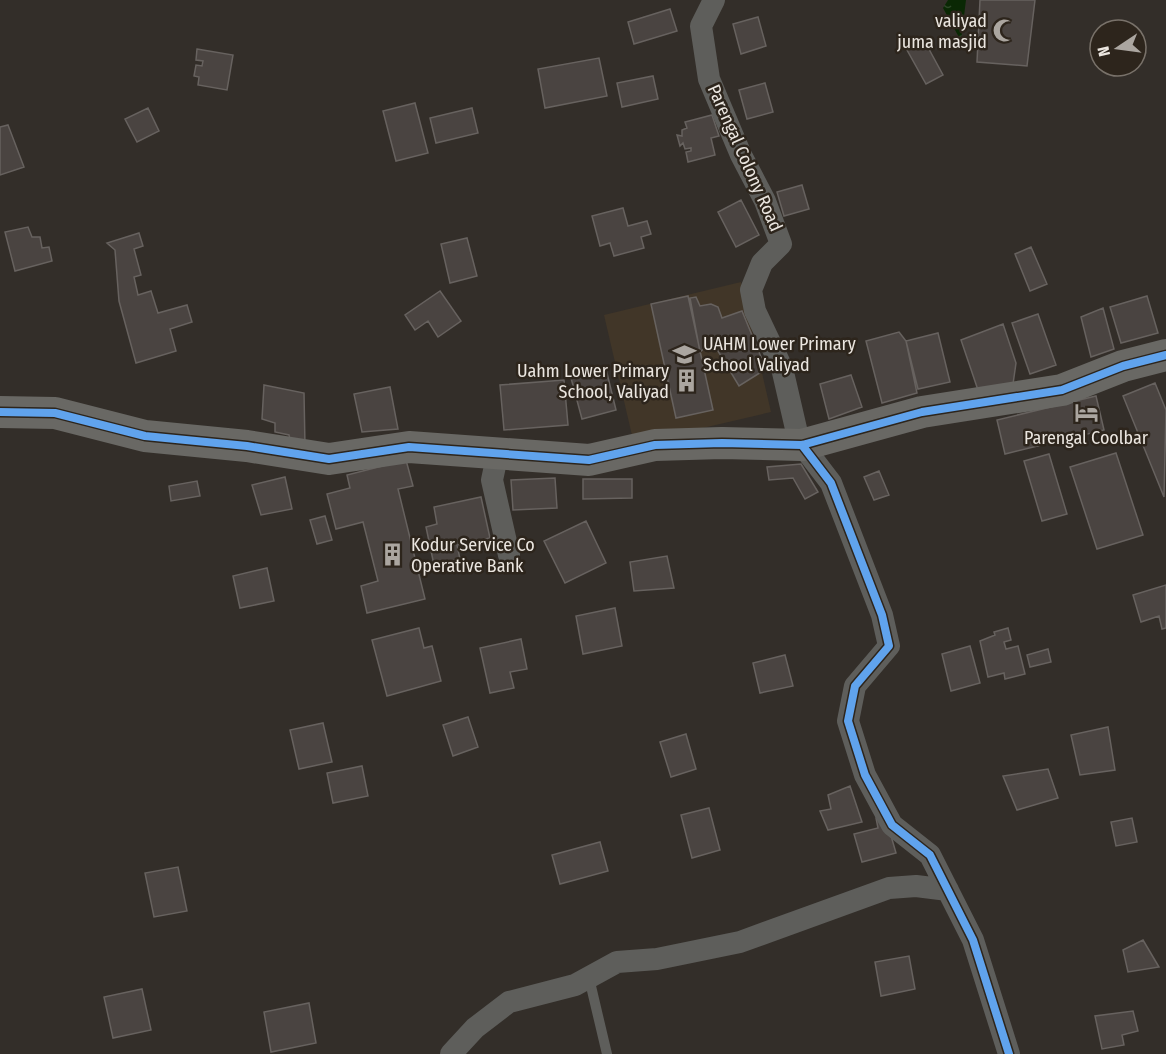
<svg xmlns="http://www.w3.org/2000/svg" width="1166" height="1054" font-family="'Fira Sans Condensed',sans-serif">
<style>
.built{fill:#413628}
.water{fill:url(#water-ripples)}
.building{fill:#4a4441;stroke:#67625f;stroke-width:1.5}
.lines{fill:none;stroke-linecap:round;stroke-linejoin:round}
.lane{stroke:#5e5e5b;stroke-width:10}
.street{stroke:#5e5e5b;stroke-width:22}
.secondary{stroke:#696864;stroke-width:32}
.cycleway-casing{stroke:#2d251c;stroke-width:11}
.cycleway{stroke:#60a3ed;stroke-width:8}
.labels{text-anchor:middle;dominant-baseline:central;stroke-width:5;stroke-linejoin:round;paint-order:stroke}
.poi-label{font-size:18px;fill:#ebe6e0;stroke:#2d251c;text-anchor:end}
.street-label{font-size:18px;fill:#ebe6e0;stroke:#2d251c}
</style>
<defs>
<pattern id="water-ripples" width="26" height="14" patternUnits="userSpaceOnUse" patternTransform="scale(1.5)"><rect width="26" height="14" fill="#0a2804"/><path d="M2 4q2-2 4 0t4 0M15 11q2-2 4 0t4 0" fill="none" stroke="#2e4728"/></pattern>
</defs>
<rect width="100%" height="100%" fill="#332e29"/>
<path class="built" d="M741,282L771,412L634,444L604,315Z"/>
<path class="water" d="M948,0H966L961,41L943,8Z"/>
<path class="building" d="M980,0H1035L1027,66L977,62Z
M670,9L677,31L634,44L628,22Z
M758,17L766,46L741,54L733,24Z
M924,40L943,75L926,84L907,50Z
M197,49L233,55L227,90L198,85L199,77L194,76L196,65L202,66L203,61L196,60Z
M599,58L607,96L545,108L538,69Z
M653,76L658,99L622,107L617,83Z
M765,83L773,112L747,119L739,90Z
M415,103L428,153L396,161L383,111Z
M148,108L159,131L137,142L125,119Z
M472,108L478,133L436,143L430,118Z
M712,115L719,136L711,138L715,155L688,162L686,152L691,151V148L685,149L683,143L680,146L677,135L682,136V130L687,128L685,122Z
M8,125L24,167L0,175V127Z
M802,185L809,209L784,216L777,192Z
M741,200L759,235L736,247L718,212Z
M623,208L628,226L647,221L651,234L641,237L644,248L614,256L610,243L600,246L592,216Z
M28,227L32,237H40L42,248L49,247L52,261L15,271L5,232Z
M139,233L143,246L134,249L141,275L134,277L138,295L151,291L158,313L187,305L192,322L170,329L176,351L136,363L119,301L115,250L107,243Z
M467,238L477,276L450,283L441,244Z
M1031,247L1047,284L1030,291L1015,254Z
M440,291L461,321L438,337L428,321L415,330L405,315Z
M688,296L713,410L676,418L651,304Z
M1147,296L1158,333L1121,343L1110,307Z
M696,297L700,306L711,304L718,307L722,318L742,311L766,369L739,386L712,341L700,352L690,298Z
M1103,308L1114,349L1091,357L1081,317Z
M1038,314L1056,365L1030,374L1012,323Z
M1003,324L1016,363L1013,384L980,396L961,340Z
M899,332L906,341L917,393L882,403L866,341Z
M938,333L950,382L918,389L906,341Z
M606,369L616,410L582,419L571,378Z
M851,375L862,407L829,419L820,384Z
M564,380L568,425L504,430L500,385Z
M1155,383L1166,410L1164,497L1123,396Z
M264,385L304,393L305,446L291,445L289,435L275,432V423L262,419Z
M390,387L398,429L362,432L354,394Z
M1096,396L1104,430L1005,454L997,420Z
M1116,453L1143,535L1097,549L1070,467Z
M1049,454L1067,514L1042,521L1024,461Z
M406,460L413,486L398,489L425,599L367,613L361,586L378,581L363,522L336,529L327,494L350,488L347,475Z
M801,464L818,492L805,499L793,478L769,480L767,467Z
M879,471L889,495L874,500L864,477Z
M285,477L292,509L261,515L252,485Z
M555,478L557,508L513,510L511,480Z
M583,479H632V498L583,499Z
M197,481L200,496L171,501L169,486Z
M481,497L490,538L457,545L460,559L434,565L426,527L437,524L434,507Z
M325,516L332,540L317,544L310,520Z
M586,521L606,563L565,583L544,541Z
M667,556L674,588L634,591L630,562Z
M267,568L274,601L240,608L233,576Z
M1166,585V628L1162,629L1159,616L1141,622L1133,595Z
M615,608L622,646L583,654L576,616Z
M419,628L424,648L432,646L441,681L387,696L372,640Z
M1008,628L1011,640L1004,642L1006,649L1018,646L1025,674L1005,679L1004,673L988,677L980,641L995,635L994,632Z
M521,639L527,669L510,672L514,688L490,693L480,648Z
M970,646L980,683L951,691L942,654Z
M1048,649L1051,662L1030,667L1027,655Z
M785,655L793,686L760,693L753,663Z
M468,717L478,747L453,756L443,725Z
M323,723L332,762L299,769L290,730Z
M1108,727L1115,770L1080,775L1071,735Z
M686,734L696,769L671,777L660,742Z
M362,766L368,796L333,803L327,773Z
M1048,769L1058,798L1017,810L1003,776Z
M850,786L862,822L828,830L820,811L831,809L828,795Z
M709,808L720,850L692,858L681,815Z
M885,815L896,853L862,862L854,834L878,828L876,818Z
M1132,818L1137,842L1116,846L1111,822Z
M600,842L608,871L560,884L552,855Z
M178,867L187,911L154,917L145,873Z
M1143,940L1159,967L1128,972L1123,950Z
M909,956L915,989L881,996L875,962Z
M142,989L151,1030L113,1038L104,997Z
M309,1003L316,1043L271,1052L264,1012Z
M1133,1011L1138,1031L1122,1035L1124,1045L1102,1049L1095,1016Z"/>
<g class="lines">
<path class="lane" d="M586,979L590,982L607,1054"/>
<path class="street" d="M714,0L701,26L709,79L741,155L765,201L781,244L762,263L751,290L755,311L782,368L800,446
M802,445L831,483L882,615L889,646L855,686L848,721L865,775L892,825L930,855L973,940L1009,1054
M498,452L492,480L509,555
M451,1054L475,1028L509,1002L575,985L617,962L657,959L740,942L889,888L916,886L948,890"/>
<path class="secondary" d="M0,412L55,413L145,436L247,446L329,459L409,447L589,460L655,445L722,443L802,445L922,412L1062,390L1123,366L1166,355"/>
<defs>
<path id="cycleway" d="M0,412L55,413L145,436L247,446L329,459L409,447L589,460L655,445L722,443L802,445L922,412L1062,390L1123,366L1166,355
M802,445L831,483L882,615L889,646L855,686L848,721L865,775L892,825L930,855L973,940L1009,1054"/>
</defs>
<use href="#cycleway" class="cycleway-casing"/>
<use href="#cycleway" class="cycleway"/>
</g>
<defs>
<symbol id="mosque-bare" viewBox="-9 -9 18 18"><path d="M3.5-4.9A6 6 0 1 0 3.5 4.9A5 5 0 1 1 3.5-4.9Z" fill="#aba6a0" stroke="#2d251c" stroke-width="2.5" paint-order="stroke"/></symbol>
<symbol id="school-bare" viewBox="-9 -9 18 18"><path d="M0-5L7-2L0 1L-7-2ZM-4 1L0 2.5L4 1V4Q0 6-4 4Z" fill="#aba6a0" stroke="#2d251c" stroke-width="2.5" paint-order="stroke"/></symbol>
<symbol id="building-bare" viewBox="-9 -9 18 18"><path d="M-4-6H4V6H1V3H-1V6H-4ZM-2.5-4.3h1.7v1.8h-1.7ZM.8-4.3h1.7v1.8H.8ZM-2.5-1h1.7V.8h-1.7ZM.8-1h1.7V.8H.8Z" fill="#aba6a0" stroke="#2d251c" stroke-width="2.5" paint-order="stroke"/></symbol>
<symbol id="hotel-bare" viewBox="-9 -9 18 18"><path d="M-6-4.5h1.5V1H6V5H4.5V3h-9V5H-6ZM-4 0a1.8 1.8 0 1 1 3.6 0ZM.5 0V-2.5h3Q6-2.5 6 0Z" fill="#aba6a0" stroke="#2d251c" stroke-width="2.5" paint-order="stroke"/></symbol>
</defs>
<g fill-rule="evenodd">
<use href="#mosque-bare" x="988" y="14" width="33" height="33"/>
<use href="#school-bare" x="668" y="338" width="33" height="33"/>
<use href="#building-bare" x="670" y="364" width="33" height="33"/>
<use href="#hotel-bare" x="1070" y="396" width="33" height="33"/>
<use href="#building-bare" x="376" y="538" width="33" height="33"/>
</g>
<g class="labels">
<g class="poi-label">
<text x="987" y="21">valiyad<tspan x="987" dy="21">juma masjid</tspan></text>
<text x="703" y="344" text-anchor="start">UAHM Lower Primary<tspan x="703" dy="21">School Valiyad</tspan></text>
<text x="669" y="371">Uahm Lower Primary<tspan x="669" dy="21">School, Valiyad</tspan></text>
<text x="1086" y="438" text-anchor="middle">Parengal Coolbar</text>
<text x="411" y="545" text-anchor="start">Kodur Service Co<tspan x="411" dy="21">Operative Bank</tspan></text>
</g>
<g class="street-label">
<text transform="translate(745 158) rotate(66)">Parengal Colony Road</text>
</g>
</g>
<g transform="translate(1118 48) rotate(257)"><circle r="28" fill="#2d251c" stroke="#79726a" stroke-width="1.5"/>
<path d="M0-4.5L10 22L0 15L-10 22Z" fill="#aba6a0"/>
<text y="-9" font-size="16" font-weight="bold" text-anchor="middle" fill="#ebe6e0">N</text>
</g>
</svg>
